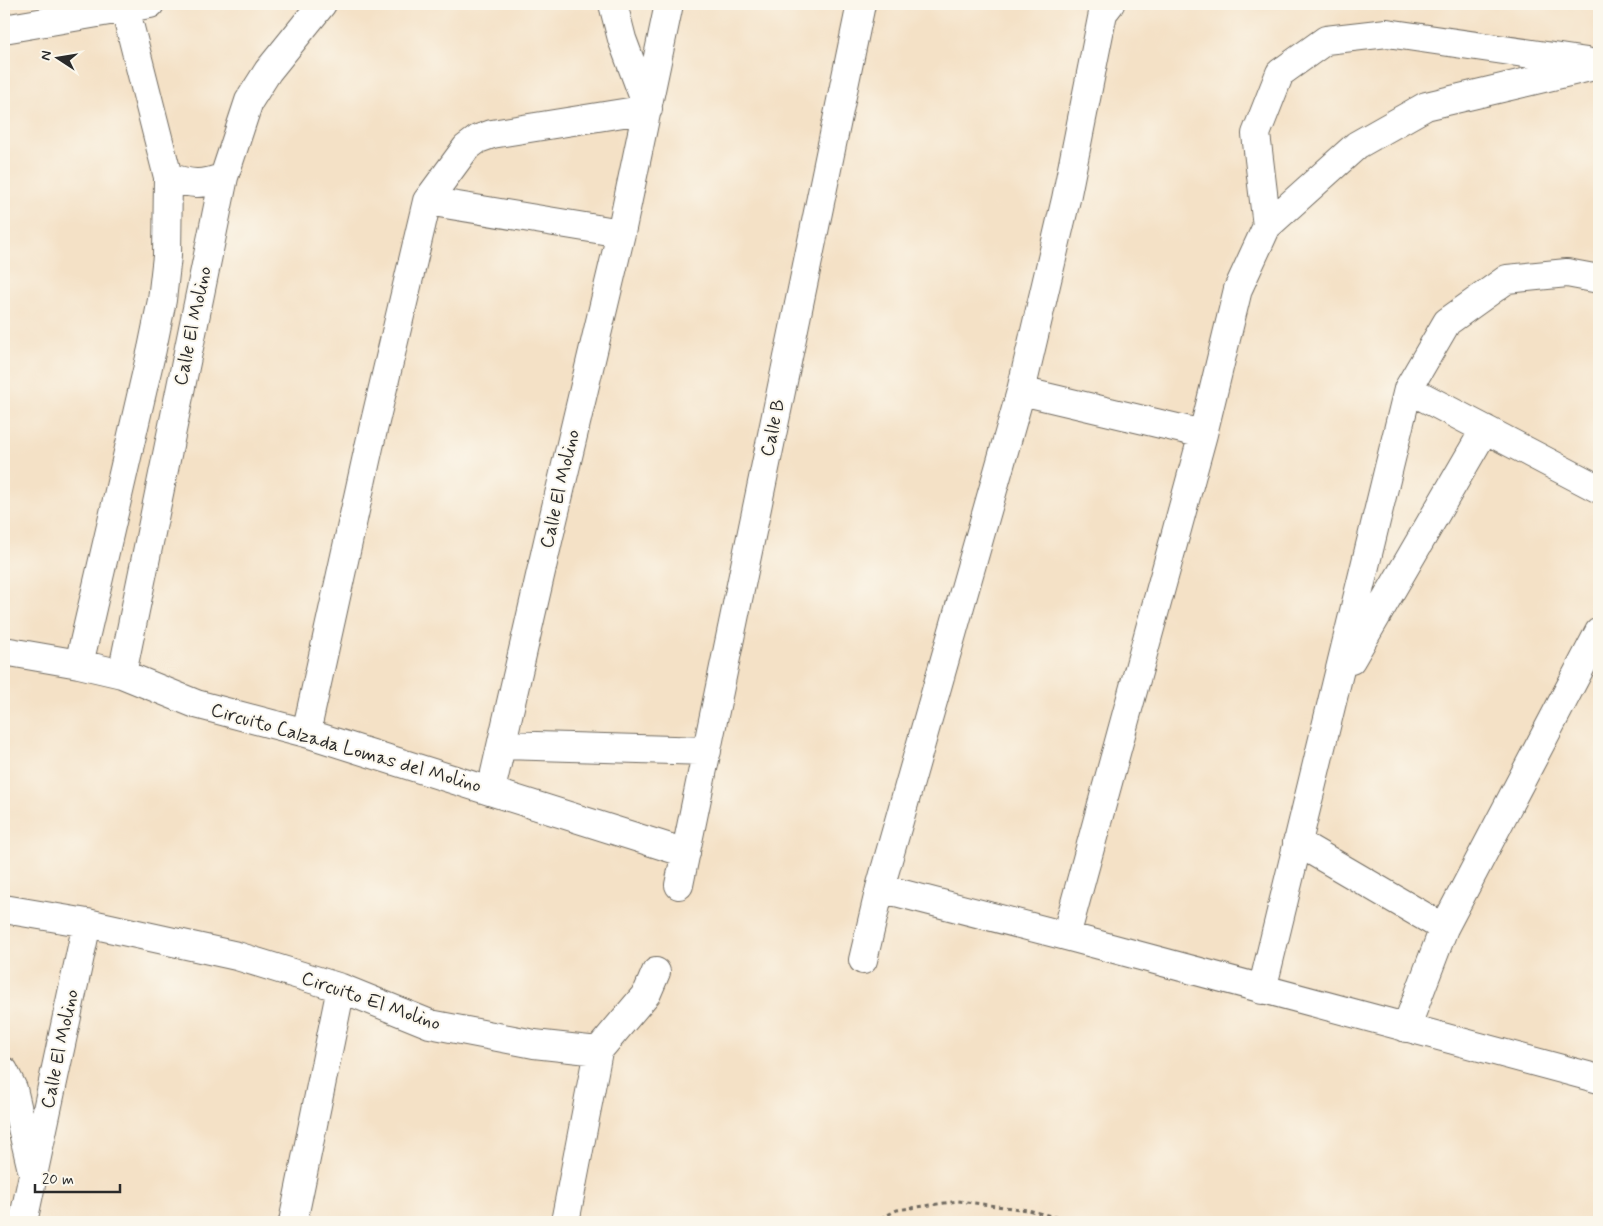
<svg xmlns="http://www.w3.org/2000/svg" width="1603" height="1226" font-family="Mynerve,sans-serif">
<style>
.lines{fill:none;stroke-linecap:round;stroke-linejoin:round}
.minor-casing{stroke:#716b61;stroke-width:30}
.path{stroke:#716b61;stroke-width:3;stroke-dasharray:4 4;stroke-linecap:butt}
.minor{stroke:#fff;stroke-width:28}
.labels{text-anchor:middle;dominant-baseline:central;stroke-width:4;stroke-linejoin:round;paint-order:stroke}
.street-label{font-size:19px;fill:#2b2b2b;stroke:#fbf7ec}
</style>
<rect width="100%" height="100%" fill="#fbf7ec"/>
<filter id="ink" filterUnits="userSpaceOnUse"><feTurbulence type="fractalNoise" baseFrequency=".02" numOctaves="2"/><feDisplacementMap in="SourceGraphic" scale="10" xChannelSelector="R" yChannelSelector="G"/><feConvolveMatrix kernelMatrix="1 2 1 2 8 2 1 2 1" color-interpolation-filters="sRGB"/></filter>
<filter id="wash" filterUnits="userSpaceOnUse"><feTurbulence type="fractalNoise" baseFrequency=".0096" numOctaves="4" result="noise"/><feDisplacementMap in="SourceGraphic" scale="20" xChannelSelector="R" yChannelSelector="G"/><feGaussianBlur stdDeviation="1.12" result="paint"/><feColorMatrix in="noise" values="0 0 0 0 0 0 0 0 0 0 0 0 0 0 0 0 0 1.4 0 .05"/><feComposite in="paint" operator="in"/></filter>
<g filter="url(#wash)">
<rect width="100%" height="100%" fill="#f4e1c6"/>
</g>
<g filter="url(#ink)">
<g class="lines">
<defs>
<path id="minor" d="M4,29L150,4
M168,177C191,184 201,186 224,177
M427,201L621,233
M1267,226L1256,134L1280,73L1326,40L1387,33L1587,62
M1408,389L1599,489
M1021,391L1203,434
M4,651L79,664L122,674L196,704L306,733L686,853
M1351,660L1485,429
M79,664L152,349L162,300L167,256L168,177L125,8
M122,674L224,177L249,101L268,71L322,4
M306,733L369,447L427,201L466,148L478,139L492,134L648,109L622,39L613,4
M502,745L707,751
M491,790L548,541L621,233L669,4
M1297,842L1444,928
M679,885L861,4
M880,888L1066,936L1599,1079
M4,909L87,923L237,956L341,988L430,1024L534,1044L598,1051
M1066,936L1203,434L1238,289L1267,226L1357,145L1426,106L1599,65
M863,960L880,888L1021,391L1066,199L1103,13L1110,4
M1262,990L1408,389L1447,322L1507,279L1567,273L1599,279
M1406,1028L1444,928L1599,632
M4,1071L13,1089L31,1166
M23,1222L87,923
M293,1222L341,988
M565,1222L598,1051L647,993L656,972"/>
</defs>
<use href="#minor" class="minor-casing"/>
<path class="path" d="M874,1222L897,1210L958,1201L1028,1210L1074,1222"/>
<use href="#minor" class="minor"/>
</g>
</g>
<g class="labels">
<g class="street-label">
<text transform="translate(193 326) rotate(-78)">Calle El Molino</text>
<text transform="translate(773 428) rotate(-78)">Calle B</text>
<text transform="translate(560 489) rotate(-77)">Calle El Molino</text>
<text transform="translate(346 748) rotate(16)">Circuito Calzada Lomas del Molino</text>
<text transform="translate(371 1001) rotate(19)">Circuito El Molino</text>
<text transform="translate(60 1049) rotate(-78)">Calle El Molino</text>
</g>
</g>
<rect width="1603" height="1226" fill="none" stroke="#fbf7ec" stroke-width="20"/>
<g transform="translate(58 58) rotate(282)" stroke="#fbf7ec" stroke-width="4" paint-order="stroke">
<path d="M0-4L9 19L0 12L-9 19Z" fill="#2b2b2b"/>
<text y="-8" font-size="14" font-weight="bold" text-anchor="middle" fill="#2b2b2b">N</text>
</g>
<path d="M35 1184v8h85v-8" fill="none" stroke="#2b2b2b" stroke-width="2.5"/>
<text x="42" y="1184" font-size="15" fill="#2b2b2b" stroke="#fbf7ec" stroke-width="4" paint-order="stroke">20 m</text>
</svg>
